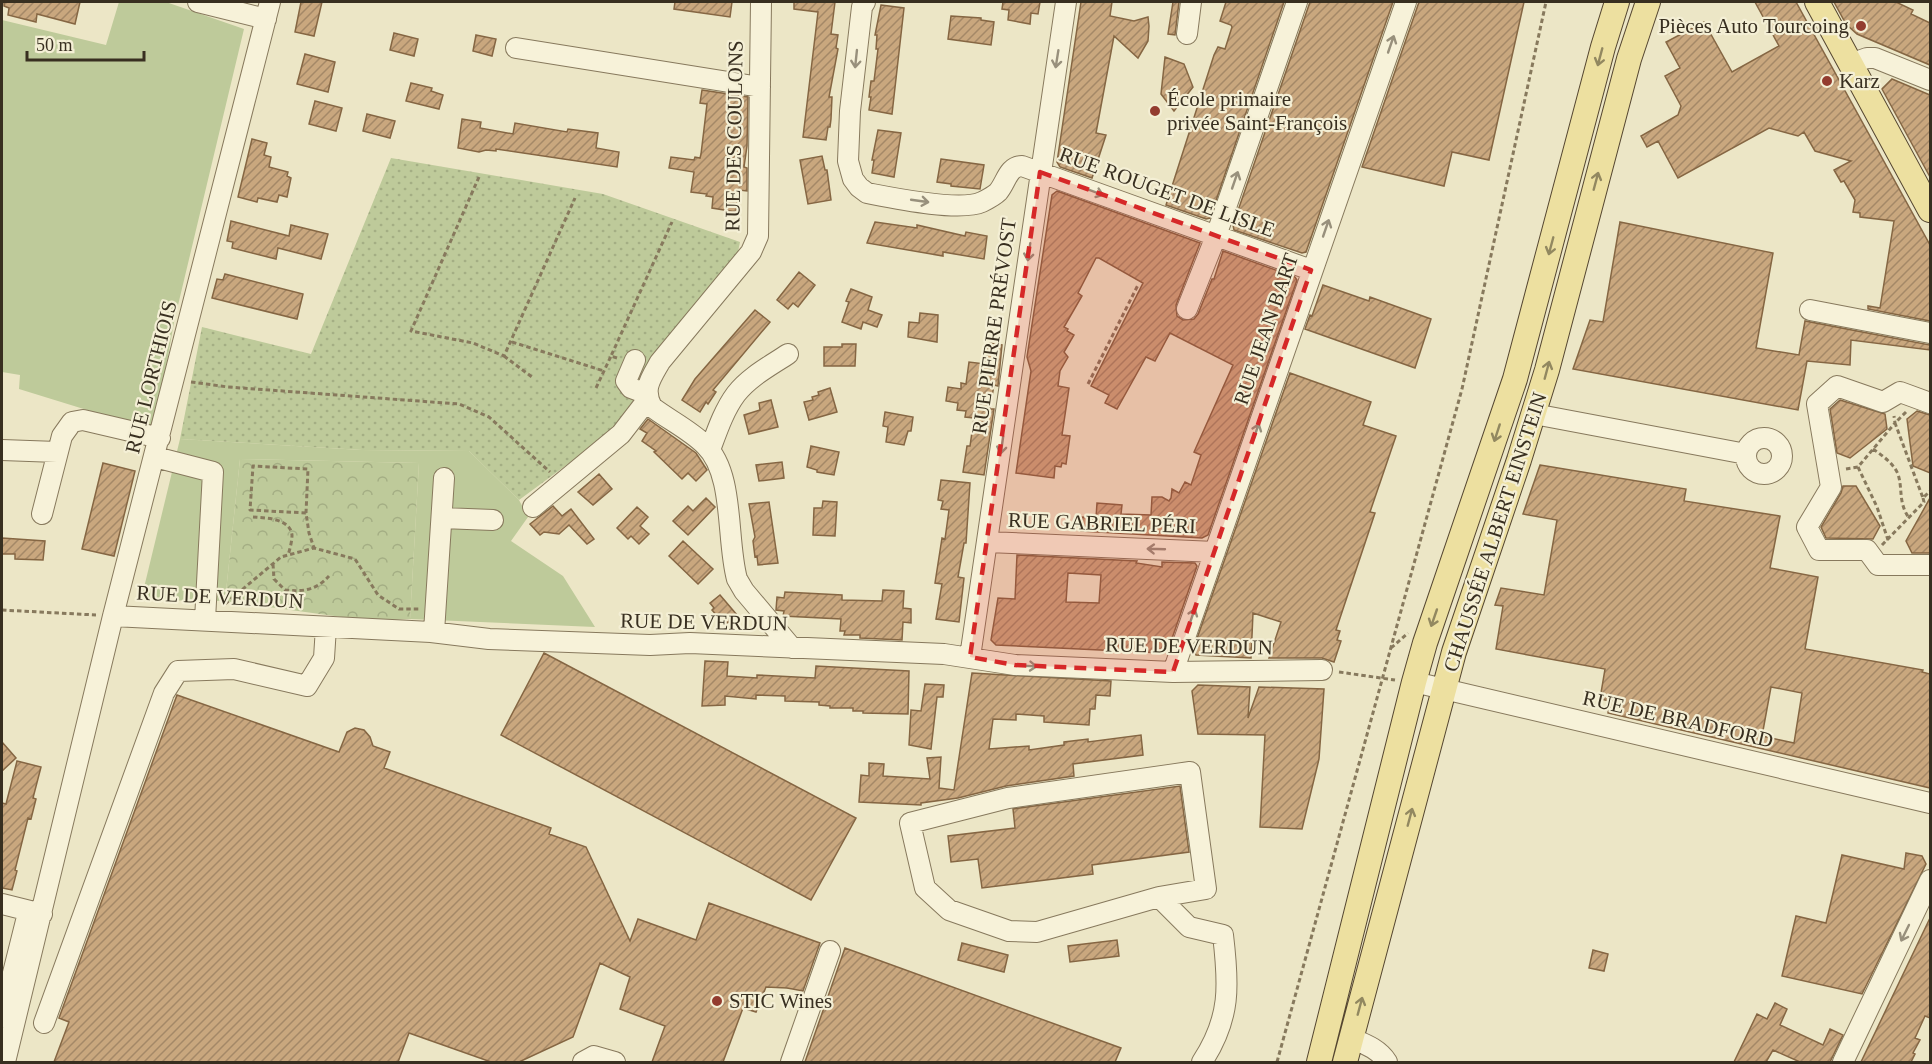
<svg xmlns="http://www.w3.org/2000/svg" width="1932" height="1064" font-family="Georgia,serif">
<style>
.grass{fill:#beca9a}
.park{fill:url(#park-crowns)}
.garden{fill:url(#garden-dots)}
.building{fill:url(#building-hatch);stroke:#856643;stroke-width:1.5;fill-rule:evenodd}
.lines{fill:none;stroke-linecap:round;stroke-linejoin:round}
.minor-casing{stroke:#87795d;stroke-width:22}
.major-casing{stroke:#554630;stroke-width:26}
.path{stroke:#87795d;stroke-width:3;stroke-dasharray:4.5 3;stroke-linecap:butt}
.minor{stroke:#f7f2d9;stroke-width:20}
.major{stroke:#ede0a0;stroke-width:24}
.oneway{stroke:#98907c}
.oneway2{stroke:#928860}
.marked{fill:#d62828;fill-opacity:0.2;stroke:#d62828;stroke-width:4.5;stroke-dasharray:12 8;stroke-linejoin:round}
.poi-dot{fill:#933c2f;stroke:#f4efd5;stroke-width:2}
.labels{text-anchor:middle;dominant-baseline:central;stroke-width:4.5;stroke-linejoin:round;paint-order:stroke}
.poi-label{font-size:21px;fill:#382f20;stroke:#f4efd5;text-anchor:start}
.street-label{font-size:21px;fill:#382f20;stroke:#f4efd5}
</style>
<defs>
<pattern id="park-crowns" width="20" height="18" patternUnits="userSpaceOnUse" patternTransform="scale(1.5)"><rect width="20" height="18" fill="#beca9a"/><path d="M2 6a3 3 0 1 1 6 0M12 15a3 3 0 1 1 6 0" fill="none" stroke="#a4ae84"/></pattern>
<pattern id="garden-dots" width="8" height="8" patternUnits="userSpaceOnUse" patternTransform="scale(1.5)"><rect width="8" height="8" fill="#beca9a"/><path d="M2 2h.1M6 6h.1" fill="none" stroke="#a4ae84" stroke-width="1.8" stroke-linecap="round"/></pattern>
<pattern id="building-hatch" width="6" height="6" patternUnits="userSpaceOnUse" patternTransform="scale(1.5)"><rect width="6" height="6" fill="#c9a77e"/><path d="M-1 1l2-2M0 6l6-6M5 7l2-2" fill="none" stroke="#a48867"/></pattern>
</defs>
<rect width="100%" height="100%" fill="#ece6c6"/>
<path class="grass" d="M119,2H166L244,29L174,322L155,431L19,389L20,375L2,372V20L106,45Z
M180,439L362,450L469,451L519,500L528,517L511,541L563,576L595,627L410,619L419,463L240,459L225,601L141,600Z"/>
<path class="park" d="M240,459L419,463L410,619L371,621L225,601Z"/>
<path class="garden" d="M391,158L603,194L740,242L737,257L636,391L634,400L610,433L519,500L469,451L362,450L180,439L202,327L311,354Z"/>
<path class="building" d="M4,2H80L75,24L37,14L36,22L8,15L9,8L4,6Z
M301,2H322L314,36L295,32Z
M675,2H732L730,17L674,9Z
M794,2H835L831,34L838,35L836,48L838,49L829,97H832L831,119L830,127H828L826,140L803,137L818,12L794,9Z
M1003,2H1040L1038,14L1031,13L1030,24L1008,20L1009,10L1002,9Z
M1081,2H1112L1110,16L1134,21L1148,17L1149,26L1148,41L1138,58L1114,36L1096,133L1106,135L1092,178L1060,167L1057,162Z
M1173,2H1179L1175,35L1168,34Z
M1226,2H1284L1210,218L1206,219L1166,205L1214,55L1218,47L1225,49L1232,27L1231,25L1220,21Z
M1310,2H1393L1306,252L1302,253L1234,230L1233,225Z
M1419,2H1524L1489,160L1452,152L1444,186L1362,167Z
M1755,2H1796L1930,245V321L1868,309V306L1880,308L1894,221L1860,217V213L1853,212L1855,200L1844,181L1841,182L1834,170L1851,161L1815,151L1804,132L1798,136L1769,128L1678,178L1658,141L1647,147L1641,136L1678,115L1681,106L1665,76L1680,68L1666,42L1704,22L1732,72L1779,46Z
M1834,2H1896L1913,10L1911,14L1930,23V65L1857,34L1846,24Z
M881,5L904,8L892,114L869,110L871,97H869L871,81H874L878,49H876L877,35H875Z
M951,16L981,18V20L994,22L991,45L948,39Z
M394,33L418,39L414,56L390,50Z
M476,35L496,39L492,56L473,51Z
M305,54L335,62L328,92L297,84Z
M1165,57L1184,64L1193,87L1174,111L1161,94Z
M1892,79L1930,95V177L1882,89Z
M411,83L432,88L431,91L443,95L439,109L406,101Z
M702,90L748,97L747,146L744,167L747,168V191L739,190L736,212L712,208L713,197L706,196L707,194L691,192L694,172L669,168L671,157L694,160L695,157L700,158L701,154L707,104L700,103Z
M315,101L342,108L336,131L309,124Z
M367,114L395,121L390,138L363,131Z
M462,119L481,122L480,128L513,134L515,123L567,132L568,129L598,133L596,148L619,152L617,167L496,149V151L486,150L479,152L458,148Z
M878,130L901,133L894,177L872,173L874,160H872Z
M252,139L267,143L264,155L271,157L269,167L288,172L287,176L291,178L287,197L279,195L277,202L258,198L257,202L238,197Z
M822,156L825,170H827L831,200L808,204L800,160Z
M941,159L984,165L980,189L951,186V184L937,182Z
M1057,191L1200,243L1176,305L1177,316L1183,320L1194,319L1198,314L1212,279H1214L1223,251L1295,277L1297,280L1208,535L1202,538L1081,531L1082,517L1096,518L1097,503L1122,505L1121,514L1151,515L1152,497H1162L1169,501L1171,498L1172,489L1179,493L1185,482L1191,485L1201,455L1194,452L1233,365L1170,333L1155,361L1146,357L1117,409L1105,403L1109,395L1091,386L1143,283L1099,258H1096L1078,293L1082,296L1064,327L1068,329L1067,331L1074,335L1064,352L1068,357L1060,371L1058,386L1069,388L1062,435L1070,436L1066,464L1062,463L1061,467L1055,466L1054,478L1016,473L1031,371L1027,357L1052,195Z
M231,221L289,236L291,225L328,234L321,259L278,248L276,259L232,248L233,242L227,241Z
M875,222L917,228V225L965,236L966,232L987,236L984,259L943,252V256L867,243Z
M1620,222L1773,253L1756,348L1799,355L1805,321L1930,345V350L1851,340L1850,365L1807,361L1798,410L1573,369L1590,320L1603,322Z
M799,272L815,285L798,307L793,303L788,309L777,300Z
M225,274L303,294L297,319L212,298L217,279L223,280Z
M1323,285L1369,301L1370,297L1431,319L1415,368L1305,329L1310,315L1312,316Z
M851,289L872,297L868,310L882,315L877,327L863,322L861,329L842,322L849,302L846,301Z
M755,310L770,322L713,390L716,392L708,404L706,402L700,412L682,400L695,379Z
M920,313L938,315L937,342L908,337L909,322L919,323Z
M988,343L1002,345L998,386L994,385L990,409H994L984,475L963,472L967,446H970L974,418L965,417L966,411L957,410L958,403L946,401L948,387L961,389V383L966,384L969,362L985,364Z
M842,344H856L855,366H824V347H842Z
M1290,373L1371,402L1363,425L1396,436L1370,512L1375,513L1336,630L1340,631L1337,640L1341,641L1334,662L1322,658H1269L1281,622L1253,613L1251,658L1196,655L1193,650Z
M830,388L837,412L809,420L804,402L813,400L812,397L819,395L818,392Z
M771,400L778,427L749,434L744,415L760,410L759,403Z
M1840,400L1885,414L1887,429L1850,458L1837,453L1830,409Z
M1917,411L1930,415V473L1913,466L1907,419Z
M885,412L913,417L911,431H908L904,445L886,442L888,427L883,426Z
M648,419L696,453L707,470L696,481L688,473L682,479L654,452L656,451L642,441L647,433L640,429Z
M811,446L839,452L834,475L817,472V470L807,467Z
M782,462L784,478L759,481L756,465Z
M103,463L135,471L114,556L82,549Z
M1540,465L1686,489L1684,501L1780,516L1770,568L1818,577L1805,649L1923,670L1922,672L1930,674V788L1608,713L1610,701L1600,699L1605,669L1496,649L1503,606L1495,605L1501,588L1544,595L1557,520L1523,514ZM1771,687L1802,693L1794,743L1762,736Z
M599,474L612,489L593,505L578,492Z
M941,480L970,483L966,543H964L958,577L964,578L959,622L936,619L942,584L935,583L942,538L945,539L949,510L941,509L943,501L938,500Z
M1843,486H1856L1880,526L1873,539L1826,538L1821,527L1841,493Z
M706,498L715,507L688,535L673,521L688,506L693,511Z
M1930,498V553H1912L1906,541Z
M823,501L837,502L835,536L813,535L814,508H822Z
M769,502L778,563L758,565L757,556L755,557L753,541L755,537L749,504Z
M553,506L562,516L571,509L594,539L587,544L569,525L559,534L544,532L540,535L530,524Z
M637,507L648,517L640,526L649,534L639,544L631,536L628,539L617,528Z
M2,538L45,541L43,560L15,559V554H2Z
M683,541L713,569L698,584L669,556Z
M1017,555L1137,561L1136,563L1162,567V562L1195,563L1197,566L1168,650L1163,653L996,645L991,640L998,598L1015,599ZM1068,573L1101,575L1099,603L1066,602Z
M883,590L904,591L903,608L911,609V623L903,622L902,640L860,638V635H844L845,631H840L841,619L783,616L784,611L776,610L777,597L784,598L785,592L842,595V600L882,601Z
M720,595L737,615L725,625L712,610L714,608L710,603Z
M544,653L856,818L811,900L501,735Z
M705,661L728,662L727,676L757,678V675L815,678L816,666L909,671L908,714L863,713V711H853V708H830V706L819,705V702L785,701V696L756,695V699L725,696V705L702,706Z
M972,673L1111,681L1110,696L1096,695L1095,709H1090L1089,725L1044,722V716L1016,714V720L993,719L989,749L1029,746V750L1064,745V742L1088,739V742L1141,735L1143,755L1073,764L1074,776L1006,786L958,798L921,803V805L859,802L861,775L869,776V763L884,764L883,776L930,779L927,758L941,757L939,788L954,790Z
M925,684L944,685L943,697H937L931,749L909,745L911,710L921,711Z
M1198,685L1250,687L1248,718L1259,687L1324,689L1319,759L1302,829L1260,827L1265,735L1198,734L1192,691Z
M177,695L339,752L347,732L355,728L364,730L370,737L373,746L390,752L384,768L551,828L549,834L586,847L630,941L638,919L696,940L709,903L820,943L803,991L787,988L766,987L756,1012L743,1008L723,1062H652L665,1026L620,1009L630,977L600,963L573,1037L519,1062H491L409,1033L398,1062H54L69,1022L59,1018Z
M2,742L16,758L2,771Z
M17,761L41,767L33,798L36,799L31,819L28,818L15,870L17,871L12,890L2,888V803L6,804Z
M1180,786L1189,852L1092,865L1093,874L982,888L978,859L951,862L948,836L1015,828L1013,809Z
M1906,853L1922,856L1926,864L1862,994L1782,976L1796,916L1826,923L1842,855L1904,869Z
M1930,918V1018L1925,1016L1915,1038L1920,1040L1913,1053L1915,1054L1911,1062H1861Z
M1117,940L1119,956L1070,962L1068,946Z
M962,943L1008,955L1004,972L958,960Z
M845,948L1121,1048L1115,1062H805Z
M1593,950L1608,954L1604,971L1589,968Z
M1775,1003L1787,1009L1780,1025L1823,1045L1830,1029L1843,1035L1830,1062H1800L1773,1050L1766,1062H1734L1757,1014L1767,1019Z"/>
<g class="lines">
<defs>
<path id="minor" d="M198,2L266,19
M761,2L758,236L751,252L660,362C651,378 642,389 652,407C669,420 690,430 705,445C735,474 726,539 737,579L744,591L792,648
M865,2L862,7L850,111L848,161L853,179L859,187L867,193C893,198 959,212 982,202C988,199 994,196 998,192C1006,183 1008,166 1022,166L1311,270
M1187,34L1191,2
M516,48L760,87
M1850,64L1867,58H1875L1930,80
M1187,309L1216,236L1297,2
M1810,310L1930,333
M635,360L626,381L631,388L647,394
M1930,403L1900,392L1883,402L1837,386L1817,404L1831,487L1807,527L1819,550H1867L1878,565H1930
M1534,414L1746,454
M1746 456a18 18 0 1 1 36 0a18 18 0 1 1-36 0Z
M2,450L57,452
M710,450C717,431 724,410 736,394C749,377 770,366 788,354
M155,457L213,472L205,620
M533,507L621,434L648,399
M42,514L62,436L72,422L83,420L160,438
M442,518L493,520
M987,542L1215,552
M113,616L431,632L489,639L650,645L690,643L944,654L1015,665L1173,672L1322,670
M434,632L444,478
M970,657L1066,2
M1173,672L1406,2
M1414,682L1930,803
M1159,897L1206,889L1190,772L1008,798L910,823L925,888L949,910L1009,931L1037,932L1159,897L1189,927L1223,935C1229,985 1231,1018 1202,1062
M2,904L42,914
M2,1017L27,917
M44,1023L164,693L178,671L234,669L307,686L324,658L326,627
M1351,1038C1365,1044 1379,1049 1387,1062
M5,1062L113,616L270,2
M583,1062L594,1056L615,1062
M791,1062L830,951
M1843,1062L1930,880"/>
<path id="major" d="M1817,2L1930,210
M1319,1062L1414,682L1425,643L1515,379L1603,47L1617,2
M1345,1062L1454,652L1519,460L1547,370L1629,59L1648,2"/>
</defs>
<use href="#minor" class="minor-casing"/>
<use href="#major" class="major-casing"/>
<path class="path" d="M479,177L411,331L473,343L504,356L575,198
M512,342L604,371
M504,356L532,377
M617,358L611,356L672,222
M191,382L228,387L459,404L489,417L550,472
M1088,384L1138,285
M596,388L611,356
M1906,412L1895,423L1923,498L1930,491
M1873,449C1883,456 1893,463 1898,474C1903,490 1898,502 1909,518
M1858,467L1877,507L1888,540
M1846,469L1858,467L1895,423L1894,416
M306,513L250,510L253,466L308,469L306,513L309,533L314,548
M253,517C265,518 290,518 292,535C292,541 290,549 288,555
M1882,545L1924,502L1923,498
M273,564L274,579L285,590C304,592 316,590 329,576
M225,604L281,557L314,548L355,559L378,595L399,609H420
M2,610L96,615
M1391,648L1408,633
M1339,672L1395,680
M1277,1062L1462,389L1546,2"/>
<use href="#minor" class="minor"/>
<use href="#major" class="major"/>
</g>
<defs><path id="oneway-shaft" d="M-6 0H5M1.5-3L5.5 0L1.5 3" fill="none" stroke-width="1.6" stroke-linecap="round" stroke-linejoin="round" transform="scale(1.5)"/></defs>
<g class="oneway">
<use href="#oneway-shaft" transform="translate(1391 44) rotate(-71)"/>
<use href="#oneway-shaft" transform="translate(856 59) rotate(96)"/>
<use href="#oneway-shaft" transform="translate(1057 59) rotate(99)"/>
<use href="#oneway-shaft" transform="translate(1235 180) rotate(-71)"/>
<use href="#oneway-shaft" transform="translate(1095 192) rotate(20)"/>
<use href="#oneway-shaft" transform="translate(920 201) rotate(8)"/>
<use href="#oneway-shaft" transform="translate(1326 228) rotate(-71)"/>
<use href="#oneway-shaft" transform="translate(1029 252) rotate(98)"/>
<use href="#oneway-shaft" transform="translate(1256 432) rotate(-71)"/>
<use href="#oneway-shaft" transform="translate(1002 445) rotate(98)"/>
<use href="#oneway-shaft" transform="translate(1156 549) rotate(-178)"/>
<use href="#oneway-shaft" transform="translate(1192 617) rotate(-71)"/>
<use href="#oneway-shaft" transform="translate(1028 666) rotate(3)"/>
<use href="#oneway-shaft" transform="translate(1905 933) rotate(116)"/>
</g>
<g class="oneway2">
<use href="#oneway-shaft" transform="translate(1600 57) rotate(105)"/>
<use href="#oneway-shaft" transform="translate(1596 181) rotate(-75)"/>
<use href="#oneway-shaft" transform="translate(1551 246) rotate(105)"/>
<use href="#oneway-shaft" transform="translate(1547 370) rotate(-75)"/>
<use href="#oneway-shaft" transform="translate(1497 433) rotate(108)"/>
<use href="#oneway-shaft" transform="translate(1434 618) rotate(109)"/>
<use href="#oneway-shaft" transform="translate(1410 817) rotate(-75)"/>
<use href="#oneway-shaft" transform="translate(1360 1006) rotate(-75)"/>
</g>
<path class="marked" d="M1040,172L1311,270L1173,672L1015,665L970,657Z"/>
<g class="poi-dot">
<circle cx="1861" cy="26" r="6"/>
<circle cx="1827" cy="81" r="6"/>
<circle cx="1155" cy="111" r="6"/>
<circle cx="717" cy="1001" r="6"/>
</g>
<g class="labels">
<g class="poi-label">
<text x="1849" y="26" text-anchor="end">Pièces Auto Tourcoing</text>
<text x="1839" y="81">Karz</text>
<text x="1167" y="99">École primaire<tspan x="1167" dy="24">privée Saint-François</tspan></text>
<text x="729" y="1001">STIC Wines</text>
</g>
<g class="street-label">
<text transform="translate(734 136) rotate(-89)">RUE DES COULONS</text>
<text transform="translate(1167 192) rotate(20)">RUE ROUGET DE LISLE</text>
<text transform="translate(994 326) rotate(-82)">RUE PIERRE PRÉVOST</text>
<text transform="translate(1266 329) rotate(-71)">RUE JEAN BART</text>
<text transform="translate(151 377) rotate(-76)">RUE LORTHIOIS</text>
<text transform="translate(1102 523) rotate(2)">RUE GABRIEL PÉRI</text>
<text transform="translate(1495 532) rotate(-72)">CHAUSSÉE ALBERT EINSTEIN</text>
<text transform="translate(220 597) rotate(3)">RUE DE VERDUN</text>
<text transform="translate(704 622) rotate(1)">RUE DE VERDUN</text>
<text transform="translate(1189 646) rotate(1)">RUE DE VERDUN</text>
<text transform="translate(1678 719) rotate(13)">RUE DE BRADFORD</text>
</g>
</g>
<rect width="1932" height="1064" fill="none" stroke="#382f20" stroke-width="6"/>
<path d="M27 51v9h117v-9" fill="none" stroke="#382f20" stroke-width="3"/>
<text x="36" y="51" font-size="18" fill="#382f20" stroke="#f4efd5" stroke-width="4.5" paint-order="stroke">50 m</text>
</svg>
